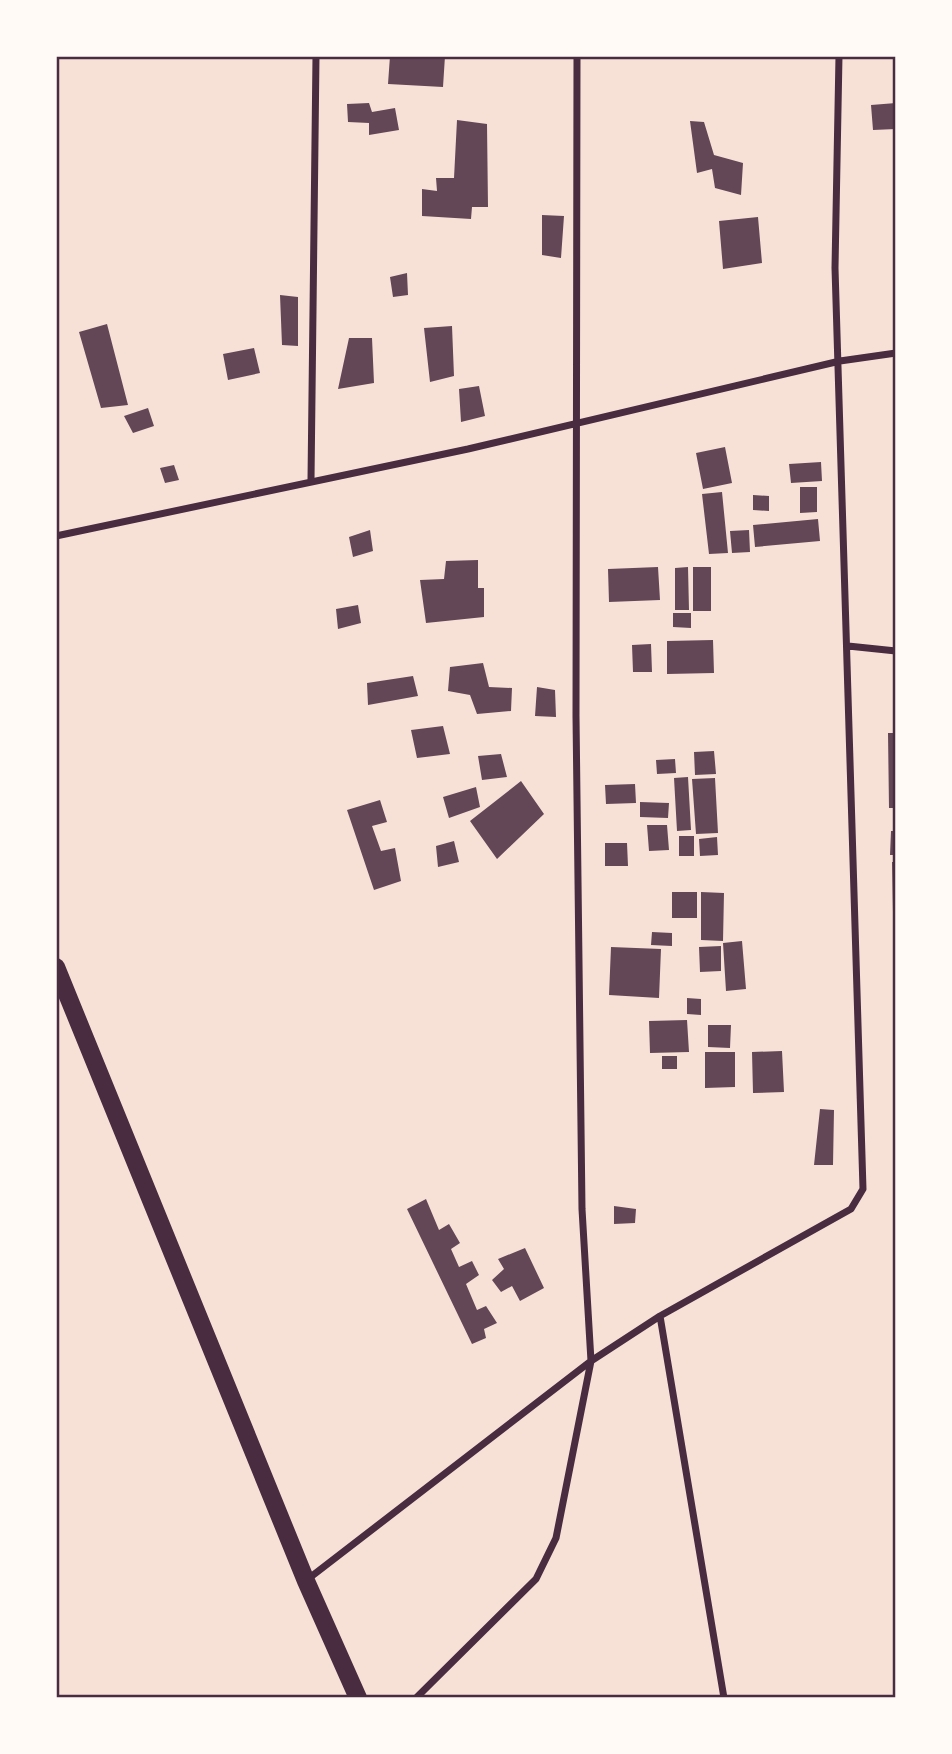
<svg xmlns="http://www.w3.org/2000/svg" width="952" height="1754" font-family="Overpass,sans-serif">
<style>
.building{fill:#644757}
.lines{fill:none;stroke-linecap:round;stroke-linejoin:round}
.minor{stroke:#4a2c40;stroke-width:7}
.primary{stroke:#4a2c40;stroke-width:18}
.neatline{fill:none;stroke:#4a2c40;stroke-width:2.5}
</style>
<rect width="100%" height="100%" fill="#f7e1d7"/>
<path class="building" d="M390,56H445L443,87L388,84Z
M369,103L372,112L395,108L399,130L369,135V123L348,122L347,104Z
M896,103V129L873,130L871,105Z
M457,120L487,124L488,207H472L471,219L422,216V189L437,191L436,178H454Z
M690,121L704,122L714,155L743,163L741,195L715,188L712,169L697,173Z
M542,215L564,216L561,258L542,255Z
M758,217L762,263L723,269L719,221Z
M407,273L408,295L393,297L390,277Z
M280,295L298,297V346L282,345Z
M107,324L128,405L101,408L79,332Z
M452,326L454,376L430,382L424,328Z
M349,338H372L374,383L338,389Z
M254,348L260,373L228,380L223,354Z
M479,386L485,416L461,422L459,389Z
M148,408L154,426L133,433L124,416Z
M725,447L732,483L703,489L696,453Z
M821,462L822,481L791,483L789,464Z
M174,465L179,480L165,483L160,468Z
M800,487H817V512L800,513Z
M722,492L728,553L709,554L702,494Z
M753,495L769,496V511L753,510Z
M818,519L820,541L755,547L753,525Z
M370,530L373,551L353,557L349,537Z
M749,530L750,552L732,553L730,531Z
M478,560V588H484V617L426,623L420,580L444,579L446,561Z
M658,567L660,600L609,602L608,569Z
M688,567L689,610H675V568Z
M693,567H711V611H693Z
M358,605L361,623L338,629L336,609Z
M673,613H691V628L673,627Z
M713,640L714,673L667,674V641Z
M651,644L652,672H633L632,645Z
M483,663L489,687L512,688L511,711L477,714L470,695L448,691L450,667Z
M413,676L418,696L368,705L367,683Z
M537,687L555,690L556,717L535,716Z
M443,726L450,754L417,758L411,730Z
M888,733H896V808H889Z
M714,751L716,774L695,775L694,752Z
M501,754L507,777L482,780L478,756Z
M675,759L676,773L657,774L656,760Z
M688,777L691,830L677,831L674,778Z
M715,778L718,833L696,834L692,779Z
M521,781L544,814L497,859L470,821Z
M635,784L636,803L606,804L605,785Z
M476,787L480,807L449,818L443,797Z
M380,800L387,822L372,826L381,851L395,848L401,881L374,890L347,810Z
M640,802L669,803L668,818L640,817Z
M647,825H667L669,850L649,851Z
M891,831H896V855H890Z
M679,836H694V856H679Z
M717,837L718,855L700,856L699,839Z
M454,841L459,862L438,867L436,846Z
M605,843H627L628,866H605Z
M892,862H896V962H894Z
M672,892H697V918H672Z
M701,892L724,893L723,941L701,940Z
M652,932L672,933V946L651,945Z
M742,941L746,989L726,991L723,943Z
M721,946V971L700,972L699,947Z
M611,947L661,949L659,998L609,995Z
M687,998L701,999V1015L687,1014Z
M687,1020L689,1052L650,1053L649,1021Z
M708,1025H731L730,1048L708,1047Z
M782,1051L784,1092L753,1093L752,1052Z
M705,1052H735V1087L705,1088Z
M662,1056H677V1069H662Z
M820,1109L834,1110L833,1165H814Z
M426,1199L439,1230L449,1224L460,1243L451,1249L459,1267L472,1261L479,1275L466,1284L477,1310L486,1306L497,1323L484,1329L486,1338L472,1344L407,1209Z
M614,1206L636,1209L635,1223L614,1224Z
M525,1248L544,1288L520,1301L512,1286L501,1292L492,1280L504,1269L498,1259Z"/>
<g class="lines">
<path class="minor" d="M311,480L316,56
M56,536L468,449L840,361L896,353
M848,646L896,651
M660,1316L724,1698
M308,1579L591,1361L660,1316L851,1209L863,1189L835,268L839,56
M416,1698L536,1579L556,1538L591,1361L582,1209L576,716L577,56"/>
<path class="primary" d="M56,967L306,1581L358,1698"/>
</g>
<rect width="952" height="1754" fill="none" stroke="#fffaf5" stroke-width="116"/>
<rect x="58" y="58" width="836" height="1638" class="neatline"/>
</svg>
